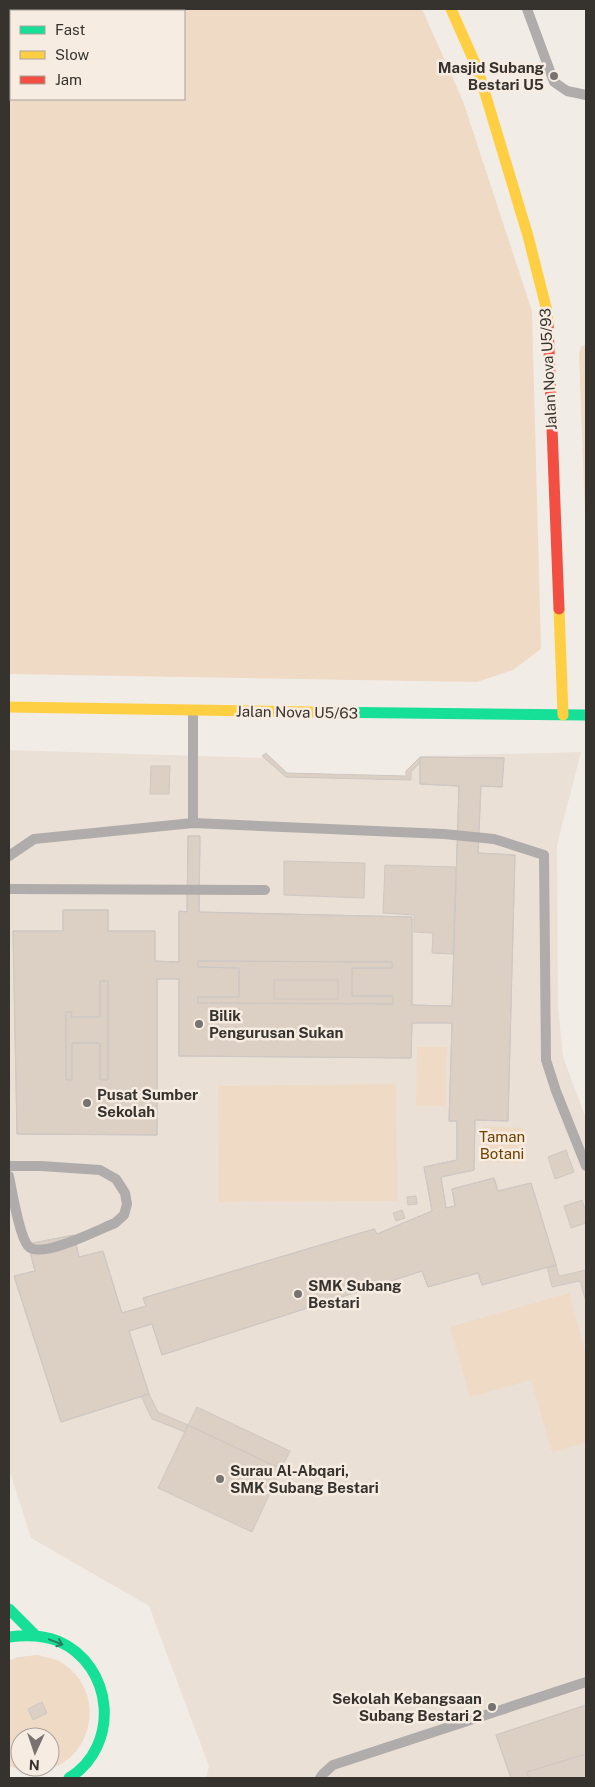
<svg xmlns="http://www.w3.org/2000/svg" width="595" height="1787" font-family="'Public Sans',sans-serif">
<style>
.built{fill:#ebe0d6}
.green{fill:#efdac6;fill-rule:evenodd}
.building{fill:#dccfc3;stroke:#cdc8c4}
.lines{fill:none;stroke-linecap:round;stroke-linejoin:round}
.lane{stroke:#b0acab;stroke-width:10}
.fast{stroke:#16e098;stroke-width:11}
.slow{stroke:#ffcf43;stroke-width:11}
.jam{stroke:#f24e42;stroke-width:11}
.oneway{stroke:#28805e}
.poi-dot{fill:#78736f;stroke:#f6ece2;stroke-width:2}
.labels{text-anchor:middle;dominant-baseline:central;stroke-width:5;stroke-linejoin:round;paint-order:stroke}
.poi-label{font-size:15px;font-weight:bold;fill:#36322e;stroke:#f6ece2;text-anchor:start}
.street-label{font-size:15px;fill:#36322e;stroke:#f6ece2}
.park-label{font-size:15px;fill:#6f4000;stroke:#f6ece2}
</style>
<rect width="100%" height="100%" fill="#f2ece7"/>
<path class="built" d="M9,750L268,758L286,775L405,777L426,756L581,752L557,845L558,1006L563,1057L586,1118V1778H206L209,1766L149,1606L31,1538L9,1469Z"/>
<path class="green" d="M9,9H422L463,101L532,311L541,649L513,670L477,682L9,674ZM11,11H184V99H11Z
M586,344V543L579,353L581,347Z
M417,1047H447L446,1106H416Z
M396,1084L397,1201L219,1202L218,1086Z
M483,1126L523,1128L522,1163L482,1162Z
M569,1293L586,1354V1443L552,1452L531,1380L470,1397L450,1327Z
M38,1655C44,1657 51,1658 57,1660C66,1664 74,1672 80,1680C103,1716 83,1766 39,1771C28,1772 19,1769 9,1766V1661L18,1657ZM20,1737H50V1767H20Z"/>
<path class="building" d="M266,753L287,773L406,776V771L420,757V763L411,772V780L286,777L262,756Z
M420,757L504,758L502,787L481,786L478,853L515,855L508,1121L475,1120L474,1170L441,1177L446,1208L455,1206L452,1189L494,1178L498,1191L531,1183L556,1265L482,1285L478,1273L428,1287L422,1271L162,1355L152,1324L129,1331L149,1394L61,1422L14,1276L35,1271L28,1244L74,1235L79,1257L103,1251L122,1313L146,1306L143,1298L374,1229L377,1234L432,1211L424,1167L457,1160V1121H449L452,1023H412L411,1058L179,1056V979H157V1135L17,1134L13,931H63V910H108V931H155V961L179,962V911L187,912L188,836H200L199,912L412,917V1005L452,1006L459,786L420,784Z
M420,757L504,758L502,787L481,786L478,853L515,855L508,1121L475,1120L474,1170L441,1177L446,1208L455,1206L452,1189L494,1178L498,1191L531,1183L556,1265L482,1285L478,1273L428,1287L422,1271L162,1355L152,1324L129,1331L149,1394L61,1422L14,1276L35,1271L28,1244L74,1235L79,1257L103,1251L122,1313L146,1306L143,1298L374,1229L377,1234L432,1211L424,1167L457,1160V1121H449L452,1023H412L411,1058L179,1056V979H157V1135L17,1134L13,931H63V910H108V931H155V961L179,962V911L187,912L188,836H200L199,912L412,917V1005L452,1006L459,786L420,784Z
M151,766H170L169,794H150Z
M284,861L365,863L364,898L284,895Z
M385,865L456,867L453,954L432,953L433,933L414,932V915L383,913Z
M198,961L392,962V968H352V996H393V1004L198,1003V997H239V968L198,967Z
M198,961L392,962V968H352V996H393V1004L198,1003V997H239V968L198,967Z
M274,980H338V999H274Z
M100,981H108V1080H100V1043H72V1080H66V1012H72L71,1017H100Z
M100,981H108V1080H100V1043H72V1080H66V1012H72L71,1017H100Z
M566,1150L574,1172L555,1179L548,1157Z
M416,1196L417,1204L408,1205L407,1197Z
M582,1200L586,1212V1223L571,1228L564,1206Z
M402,1210L405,1218L396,1221L393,1213Z
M556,1265L559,1276L586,1270V1302L580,1281L552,1287L547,1267Z
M149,1394L158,1412L188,1425L185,1432L152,1419L141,1396Z
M197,1407L290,1451L281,1469L188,1425Z
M188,1425L281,1469L252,1532L158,1488Z
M42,1702L47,1713L33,1720L28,1709Z
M586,1705V1778H511L496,1735Z
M586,1705V1778H511L496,1735Z
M586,1754V1778H529L527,1772Z"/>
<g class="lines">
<path class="lane" d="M527,9L554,82L567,91L586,95
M193,712V823
M9,856L34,839L193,823L444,834L494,839L544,855L546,1060L556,1091L586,1166
M9,889L265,890
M9,1166H41L100,1170L116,1179L125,1193L127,1204L124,1215L115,1223C100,1229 40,1260 28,1246C19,1235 12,1191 9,1176
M320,1778L323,1774L333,1765L586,1682"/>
<path class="fast" d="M316,712L586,715
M9,1609L35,1635
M9,1637C25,1635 43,1635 58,1641C114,1665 121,1746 69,1778"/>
<path class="slow" d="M451,9L478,70L528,236L547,311L548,324
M559,609L563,715
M9,707L316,712"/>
<path class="jam" d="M548,324L559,609"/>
</g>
<defs><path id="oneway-shaft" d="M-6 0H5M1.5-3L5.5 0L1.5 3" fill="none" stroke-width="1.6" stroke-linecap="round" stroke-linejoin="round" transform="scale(1.25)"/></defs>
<use class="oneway" href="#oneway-shaft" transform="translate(56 1642) rotate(21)"/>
<g class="poi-dot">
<circle cx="554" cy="76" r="5"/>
<circle cx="199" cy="1024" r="5"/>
<circle cx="87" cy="1103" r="5"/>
<circle cx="298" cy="1294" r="5"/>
<circle cx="220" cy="1479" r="5"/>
<circle cx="492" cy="1707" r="5"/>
</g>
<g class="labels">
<g class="poi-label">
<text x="544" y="67" text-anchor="end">Masjid Subang<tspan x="544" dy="17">Bestari U5</tspan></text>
<text x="209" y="1015">Bilik<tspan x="209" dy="17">Pengurusan Sukan</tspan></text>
<text x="97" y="1094">Pusat Sumber<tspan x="97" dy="17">Sekolah</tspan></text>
<text x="308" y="1285">SMK Subang<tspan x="308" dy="17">Bestari</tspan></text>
<text x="230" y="1470">Surau Al-Abqari,<tspan x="230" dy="17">SMK Subang Bestari</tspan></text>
<text x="482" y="1698" text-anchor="end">Sekolah Kebangsaan<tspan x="482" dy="17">Subang Bestari 2</tspan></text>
</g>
<g class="street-label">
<text transform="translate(548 369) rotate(-93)">Jalan Nova U5/93</text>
<text transform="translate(297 712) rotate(1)">Jalan Nova U5/63</text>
</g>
<g class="park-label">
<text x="502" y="1136">Taman<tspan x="502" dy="17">Botani</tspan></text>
</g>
</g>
<rect width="595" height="1787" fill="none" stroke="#36322e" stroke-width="20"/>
<rect x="10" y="10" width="175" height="90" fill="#f6ece2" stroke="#a9a29a"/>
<rect x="20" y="26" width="25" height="8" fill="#16e098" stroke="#a9a29a"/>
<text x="55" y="35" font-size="15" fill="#36322e">Fast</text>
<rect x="20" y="51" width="25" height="8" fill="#ffcf43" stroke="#a9a29a"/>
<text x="55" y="60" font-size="15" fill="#36322e">Slow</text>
<rect x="20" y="76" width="25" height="8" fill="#f24e42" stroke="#a9a29a"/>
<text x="55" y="85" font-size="15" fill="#36322e">Jam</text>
<g transform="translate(35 1752) rotate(183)"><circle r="24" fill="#f6ece2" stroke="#a9a29a"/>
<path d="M0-4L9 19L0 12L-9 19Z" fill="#78736f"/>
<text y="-8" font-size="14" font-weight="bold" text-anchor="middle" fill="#36322e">N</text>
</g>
</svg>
